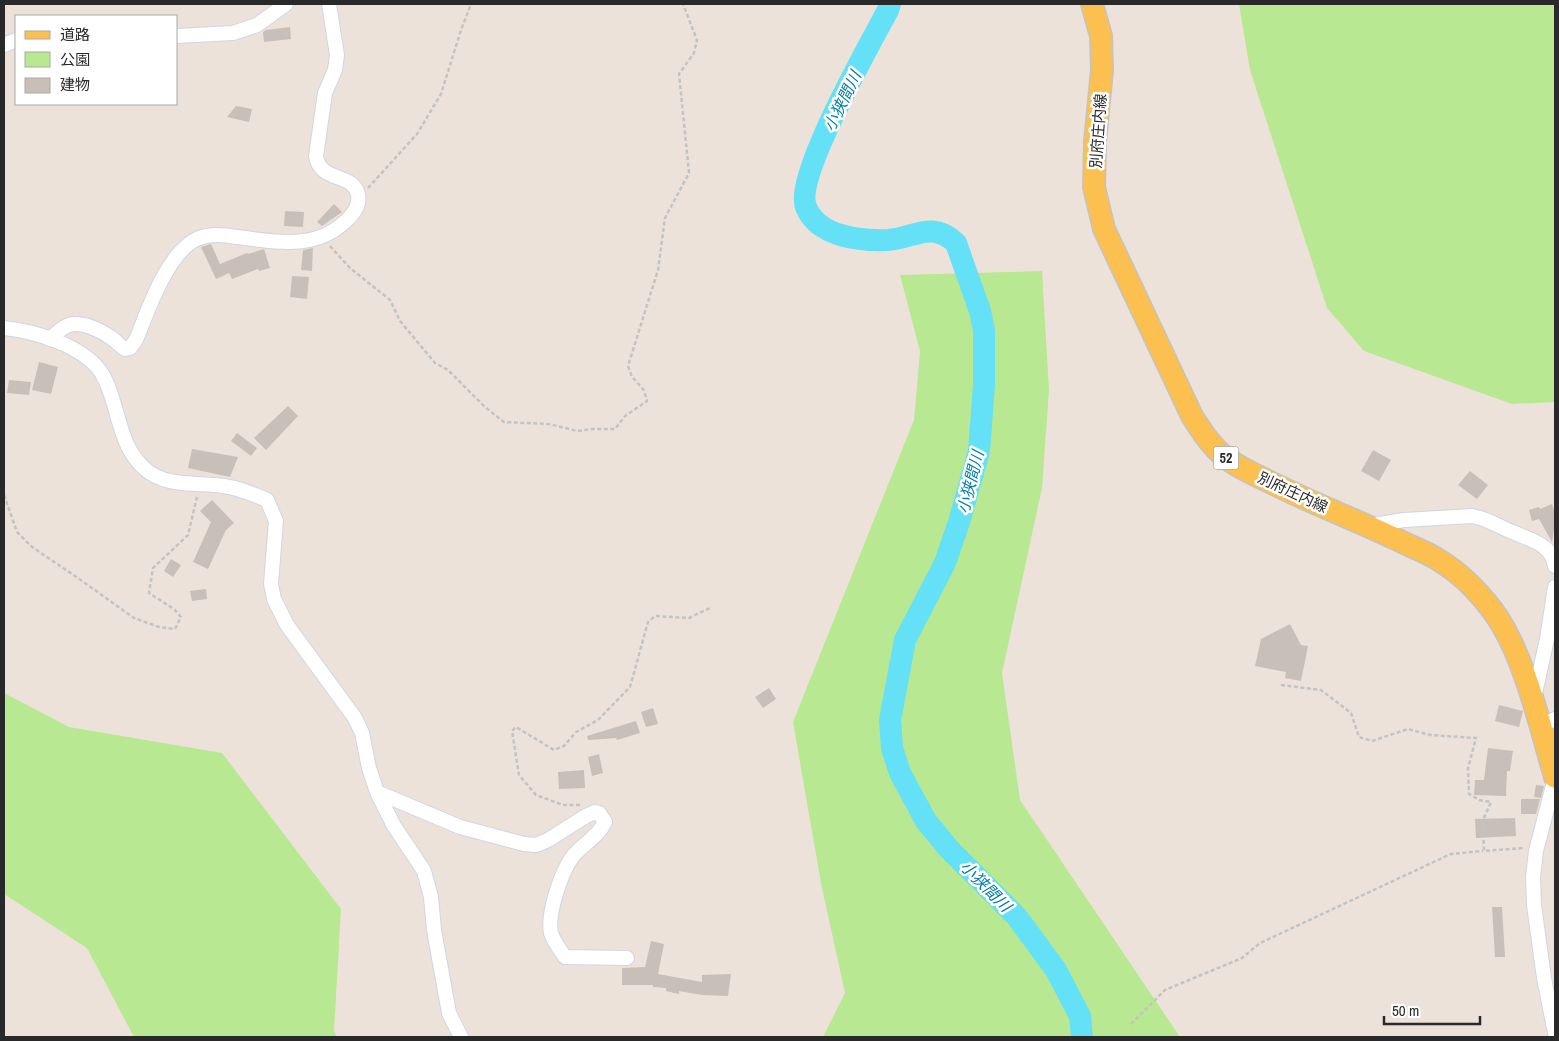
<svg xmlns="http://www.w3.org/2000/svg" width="1559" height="1041" font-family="'Archivo Narrow','Noto Sans JP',sans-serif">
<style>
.green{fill:#b8e891}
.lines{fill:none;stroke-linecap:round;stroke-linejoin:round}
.river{stroke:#64e0f7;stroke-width:22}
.building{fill:#c8bfb9}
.minor-casing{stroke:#cfd5e3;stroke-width:16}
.primary-casing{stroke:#c3c3c3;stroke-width:24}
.path{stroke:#c3c3c3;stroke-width:2.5;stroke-dasharray:4 2.5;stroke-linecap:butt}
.minor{stroke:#fff;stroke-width:14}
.primary{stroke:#fbc050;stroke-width:21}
.labels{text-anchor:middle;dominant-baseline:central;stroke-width:5;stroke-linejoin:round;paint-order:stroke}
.shield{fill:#fff;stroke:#696969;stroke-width:1}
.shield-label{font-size:14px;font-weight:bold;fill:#292929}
.street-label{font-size:15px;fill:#292929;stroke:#fff}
.water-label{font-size:16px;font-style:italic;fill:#037da2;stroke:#fff}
</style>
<rect width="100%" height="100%" fill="#ede2d9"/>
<path class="green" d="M1239,4H1555V402L1512,404L1364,351L1327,308L1250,70Z
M1042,271L1049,390L1042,488L1002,673L1020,800L1180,1037H823L845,993L821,883L793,722L914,420L920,351L900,275Z
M4,693L69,727L222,753L341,909L334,1031L337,1037H134L87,948L4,894Z"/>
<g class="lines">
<path class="river" d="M890,4L888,10C871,42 794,177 806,207C818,237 860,241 888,240C915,238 931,220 956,243L980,311L984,330V385L979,451L959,522L945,563L905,640L890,720L892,748L900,773L926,821L949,849L1017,917L1056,970L1080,1016L1082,1037"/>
</g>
<path class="building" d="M290,27L291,39L264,42L263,32L266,30Z
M236,106L252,109L249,122L227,117Z
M334,204L342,212L322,226L317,222Z
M285,211L304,212L303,227L284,226Z
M211,244L220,264L247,253L248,254L264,249L270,268L259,271L258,269L232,279L229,273L216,279L201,247Z
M313,248L312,271L301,270L303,250Z
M292,276L309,277L307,299L290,297Z
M39,362L58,367L51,394L32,390Z
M9,380L31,382L29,395L7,393Z
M288,406L298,416L266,450L254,438Z
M237,433L257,448L251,456L231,441Z
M192,449L238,457L230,477L188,468Z
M1373,450L1391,460L1379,481L1361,471Z
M1470,471L1488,485L1477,499L1458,485Z
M212,500L234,523L226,530L208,569L193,562L211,522L200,511Z
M1552,504L1555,512V523L1552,542L1539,519L1532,521L1529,510L1539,507L1540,509Z
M171,559L181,565L173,577L164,571Z
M206,589L207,599L192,601L190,591Z
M1290,624L1301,645L1308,646L1301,681L1285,678L1286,672L1255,666L1261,639Z
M769,688L776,699L763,708L755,697Z
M1499,705L1523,711L1519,727L1495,721Z
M653,708L658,724L646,727L641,712Z
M636,721L640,733L617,740L616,738L588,740L587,736Z
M1488,748L1513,751L1510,771H1507L1506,796L1474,795L1475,780H1484Z
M599,754L603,773L592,776L588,757Z
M584,770L585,788L559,789L558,772Z
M1536,785L1544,786L1541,798L1534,797Z
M1521,799H1540L1536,814H1521Z
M1515,818L1516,836L1476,838L1475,819Z
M1492,907H1502L1505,957H1495Z
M651,941L664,944L658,974L702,982V975L731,974L728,996L702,995L679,991V994L666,991V988L653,987V985H622V968L645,967Z"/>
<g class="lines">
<defs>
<path id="minor" d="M176,36L233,33L257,25L286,4
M4,45L16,40
M4,328C35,331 83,346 101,372C109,384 112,398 116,411C122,432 127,453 144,468C165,488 197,482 224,486C239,488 253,494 267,500L276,521L271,584L274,599L287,625L355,718L362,733L369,768L377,792L394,826L424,871L431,897L434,930L449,1013L461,1037
M50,339C56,334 62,327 69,325C83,321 102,331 113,339C117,342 120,346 125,349L130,348L136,340C148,310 168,250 199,238C211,233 226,235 237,237C278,242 317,251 349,218C355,212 360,204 358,194C352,172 320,183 316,156L325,93L335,70L337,55L329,4
M1368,526L1404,520L1472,516L1480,518C1491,521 1500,527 1510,531C1527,539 1552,543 1555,566
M1534,698L1547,639L1555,587
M1540,726L1555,719
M1555,778L1536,851L1533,877L1534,905L1544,978L1555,1033
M377,792L460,827L524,844L536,845L548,840L586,816L595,812L599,813L605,822C598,837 583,844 573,856C561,872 547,914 551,933C554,942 560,950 565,957L627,958"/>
<path id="primary" d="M1092,4L1101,36L1102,70L1095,142L1094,187L1104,229L1192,416C1202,432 1213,449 1229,460C1243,470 1260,477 1276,485C1316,505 1359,521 1400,541C1412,547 1426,552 1437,559C1459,572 1478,591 1493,611C1524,653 1540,726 1555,777"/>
</defs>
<use href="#minor" class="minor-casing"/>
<use href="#primary" class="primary-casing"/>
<path class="path" d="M368,188L417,134L441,94L461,30L471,4
M330,246L350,268L390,300L400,321L435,363L448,370L486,408L504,422L549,424L577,431L593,429H615L625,416L647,401L644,390L632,377L628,366L658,270L665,218L689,173L679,74L694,53L697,40L683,4
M4,495L17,532L32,547L75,576L134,618L159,627L175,629L181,617L174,609L149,593L153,568L188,535L197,497
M1281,685L1321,690L1351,713L1359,737L1372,741L1408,729L1430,735L1476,738L1468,768L1469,794L1479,800L1491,802L1483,820L1484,851L1524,848
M580,805H563L536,795L519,775L512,731L516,727L554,750L564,746L576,732L598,720L630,687L648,622L655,616L689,618L712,607
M1131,1024L1165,990L1242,958L1260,943L1451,854L1483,851"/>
<use href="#minor" class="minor"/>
<use href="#primary" class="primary"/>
</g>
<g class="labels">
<rect class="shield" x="1213.5" y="446.5" width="25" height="23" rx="4"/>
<g class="shield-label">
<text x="1226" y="458">52</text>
</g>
<g class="street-label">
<text transform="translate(1098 131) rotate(-86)">別府庄内線</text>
<text transform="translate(1293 492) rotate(25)">別府庄内線</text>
</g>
<g class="water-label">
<text transform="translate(842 101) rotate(-64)">小狭間川</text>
<text transform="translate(970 482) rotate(-76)">小狭間川</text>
<text transform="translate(986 886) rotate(45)">小狭間川</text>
</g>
</g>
<rect width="1559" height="1041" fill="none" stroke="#292929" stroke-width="10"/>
<rect x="15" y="15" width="162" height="90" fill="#ffffff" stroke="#a9a9a9"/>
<rect x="25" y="31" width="25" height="8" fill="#fbc050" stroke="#a9a9a9"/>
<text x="60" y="40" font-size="15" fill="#292929">道路</text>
<rect x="25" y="52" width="25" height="15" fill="#b8e891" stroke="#a9a9a9"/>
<text x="60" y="65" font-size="15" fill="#292929">公園</text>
<rect x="25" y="78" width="25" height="15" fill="#c8bfb9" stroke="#a9a9a9"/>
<text x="60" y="90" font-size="15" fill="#292929">建物</text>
<path d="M1384 1016v8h96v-8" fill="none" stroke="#292929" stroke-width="2.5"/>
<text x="1392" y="1016" font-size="15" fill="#292929" stroke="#ffffff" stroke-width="4" paint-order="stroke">50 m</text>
</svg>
